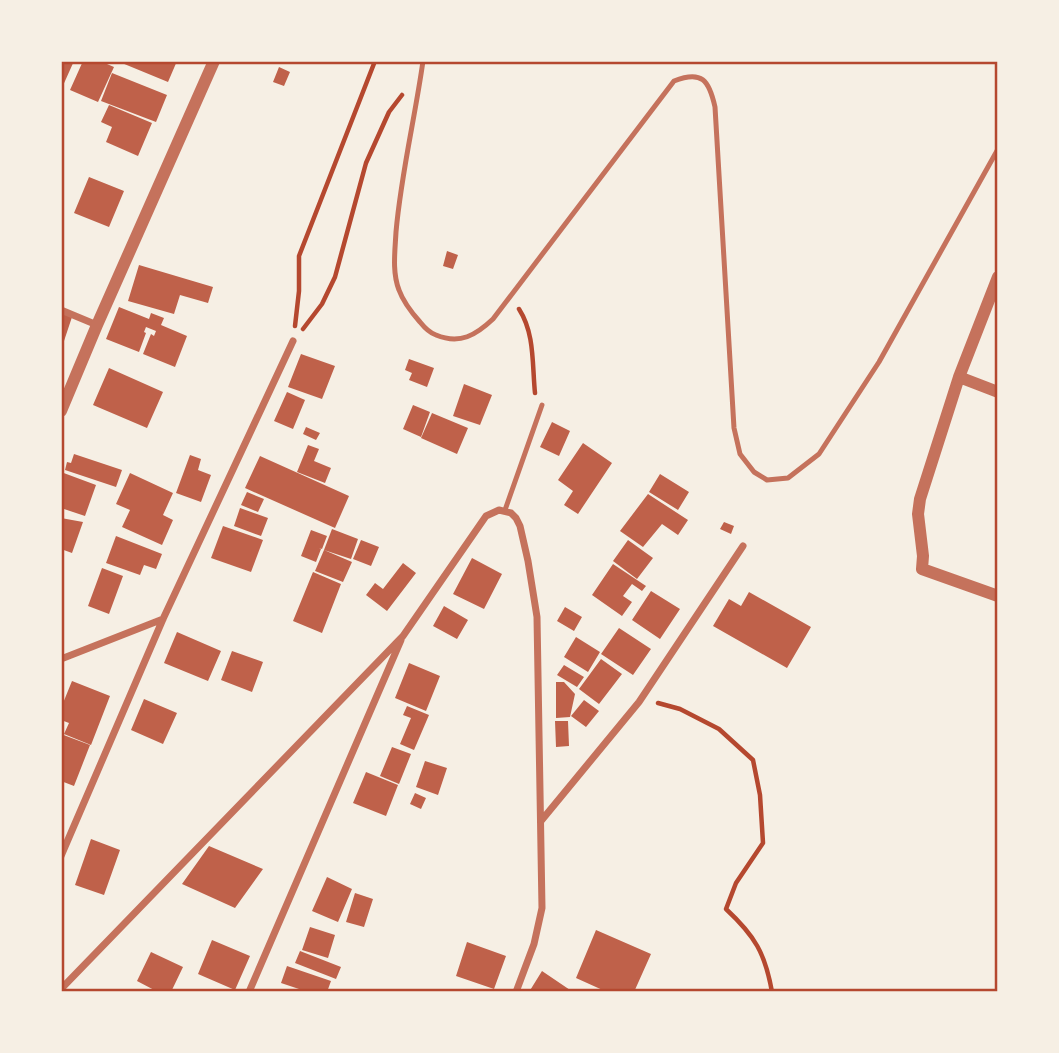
<svg xmlns="http://www.w3.org/2000/svg" width="1059" height="1053" font-family="Merriweather,serif">
<style>
.building{fill:#bf614a}
.lines{fill:none;stroke-linecap:round;stroke-linejoin:round}
.path{stroke:#b5482f;stroke-width:4.5}
.service{stroke:#c5725c;stroke-width:5}
.minor{stroke:#c5725c;stroke-width:7}
.tertiary{stroke:#c5725c;stroke-width:12}
.neatline{fill:none;stroke:#b5482f;stroke-width:2.5}
</style>
<rect width="100%" height="100%" fill="#f6efe4"/>
<path class="building" d="M61,61H74L61,90Z
M83,61H100L114,67L98,102L70,90Z
M117,61H177L168,82Z
M279,67L290,72L284,86L273,82Z
M112,73L167,95L156,122L101,101Z
M109,105L152,123L138,156L106,142L112,127L101,122Z
M89,177L124,191L109,227L74,213Z
M447,251L458,255L453,269L443,266Z
M139,265L213,287L208,303L180,295L174,314L128,301Z
M119,307L149,319L151,313L164,318L161,325L187,336L175,367L143,354L151,334L154,336L156,331L146,327L144,332L146,333L139,352L106,339Z
M61,313L72,317L62,347H61Z
M301,354L335,366L322,399L288,387Z
M409,359L434,368L427,387L409,380L412,373L405,370Z
M109,368L163,392L147,428L93,405Z
M464,384L492,395L480,425L453,416Z
M287,392L305,400L293,429L274,421Z
M413,405L430,412L421,437L403,429Z
M432,413L468,428L457,454L421,438Z
M552,422L570,431L559,456L540,447Z
M306,427L320,433L316,440L303,434Z
M583,443L612,463L578,514L564,505L573,491L558,480Z
M308,445L319,449L314,461L331,468L325,483L297,472Z
M74,454L122,470L116,487L65,470L67,462L71,463Z
M190,455L201,459L198,470L211,475L201,502L176,493Z
M260,456L349,496L335,528L245,488Z
M61,472L96,485L85,516L61,508Z
M130,473L173,493L163,515L173,520L162,545L122,527L130,510L116,504Z
M660,474L689,492L678,510L649,492Z
M247,492L264,499L258,512L241,505Z
M648,494L688,520L678,535L662,524L643,547L620,531Z
M240,508L268,518L261,536L234,526Z
M61,518L83,522L72,553L61,549Z
M724,522L734,526L731,534L720,529Z
M223,526L263,540L251,572L211,558Z
M332,529L358,539L351,559L324,550Z
M311,530L327,536L322,549L319,548L321,549L316,562L301,556Z
M116,536L162,554L156,569L144,565L140,575L106,563Z
M361,540L379,547L371,566L353,559Z
M628,540L653,558L637,579L613,561Z
M324,550L352,562L343,582L315,571Z
M472,558L502,574L484,609L453,594Z
M403,563L416,573L387,611L366,595L375,583L383,589Z
M613,564L646,586L642,591L632,584L623,596L632,602L622,616L592,595Z
M102,568L123,576L109,614L88,606Z
M313,572L341,584L322,633L293,621Z
M651,591L680,609L660,639L632,620Z
M749,592L811,627L787,668L713,626L729,599L741,606Z
M444,606L468,620L457,639L433,626Z
M565,607L582,617L574,631L557,621Z
M619,628L651,649L633,675L601,654Z
M177,632L221,651L208,681L164,663Z
M576,637L600,652L588,672L564,657Z
M232,651L263,662L252,692L221,680Z
M601,659L622,674L599,704L579,689Z
M409,663L440,676L426,711L395,698Z
M564,665L584,677L577,687L557,675Z
M72,681L110,696L91,745L64,734L69,723L61,720V708Z
M556,682H564L575,694L570,717L556,718Z
M144,699L177,713L163,744L131,730Z
M584,700L599,711L586,727L571,716Z
M407,706L429,715L414,750L400,744L411,718L403,715Z
M555,721H568L569,746L556,747Z
M61,734L90,745L74,786L61,781Z
M392,747L411,754L399,784L380,776Z
M425,761L447,768L438,795L416,787Z
M366,772L398,785L386,816L353,803Z
M415,793L426,798L421,809L410,804Z
M91,839L120,850L104,895L75,885Z
M209,846L263,869L235,908L182,884Z
M327,877L352,889L338,922L312,911Z
M355,893L373,899L364,927L346,922Z
M310,927L335,935L328,958L302,950Z
M596,930L651,954L634,992H607L576,978Z
M212,940L250,956L235,990L198,974Z
M467,942L506,956L494,989L456,976Z
M300,951L341,967L336,979L295,963Z
M151,952L183,967L171,992H158L137,981Z
M287,966L331,981L327,992H308L281,983Z
M542,971L573,992H529Z"/>
<g class="lines">
<path class="path" d="M519,309C535,334 532,364 535,393
M295,326L299,291V256L375,61
M303,329L322,304L335,277L366,163L389,112L402,95
M658,703L680,709L719,729L753,760L760,795L763,843L736,883L726,909C755,936 765,953 772,992"/>
<path class="service" d="M423,61C415,118 401,174 396,232C395,251 392,272 399,290C403,301 412,313 420,322C424,327 430,333 436,335C460,345 476,335 493,319L674,81C702,70 709,80 715,107L734,428L740,454L754,472L767,480L788,478L819,454L879,362L998,149
M505,510L542,405"/>
<path class="minor" d="M61,310L97,325
M61,659L163,619
M541,821L639,702L743,546
M61,856L163,619L293,341
M61,989L403,636L486,516L499,510L511,513L516,518L520,526L528,561L537,617L542,908L534,944L516,992
M249,992L401,640"/>
<path class="tertiary" d="M998,277L959,377L920,499L918,514L923,556L922,569L998,596
M959,377L998,392
M61,411L97,325L214,61"/>
</g>
<rect width="1059" height="1053" fill="none" stroke="#f6efe4" stroke-width="126"/>
<rect x="63" y="63" width="933" height="927" class="neatline"/>
</svg>
